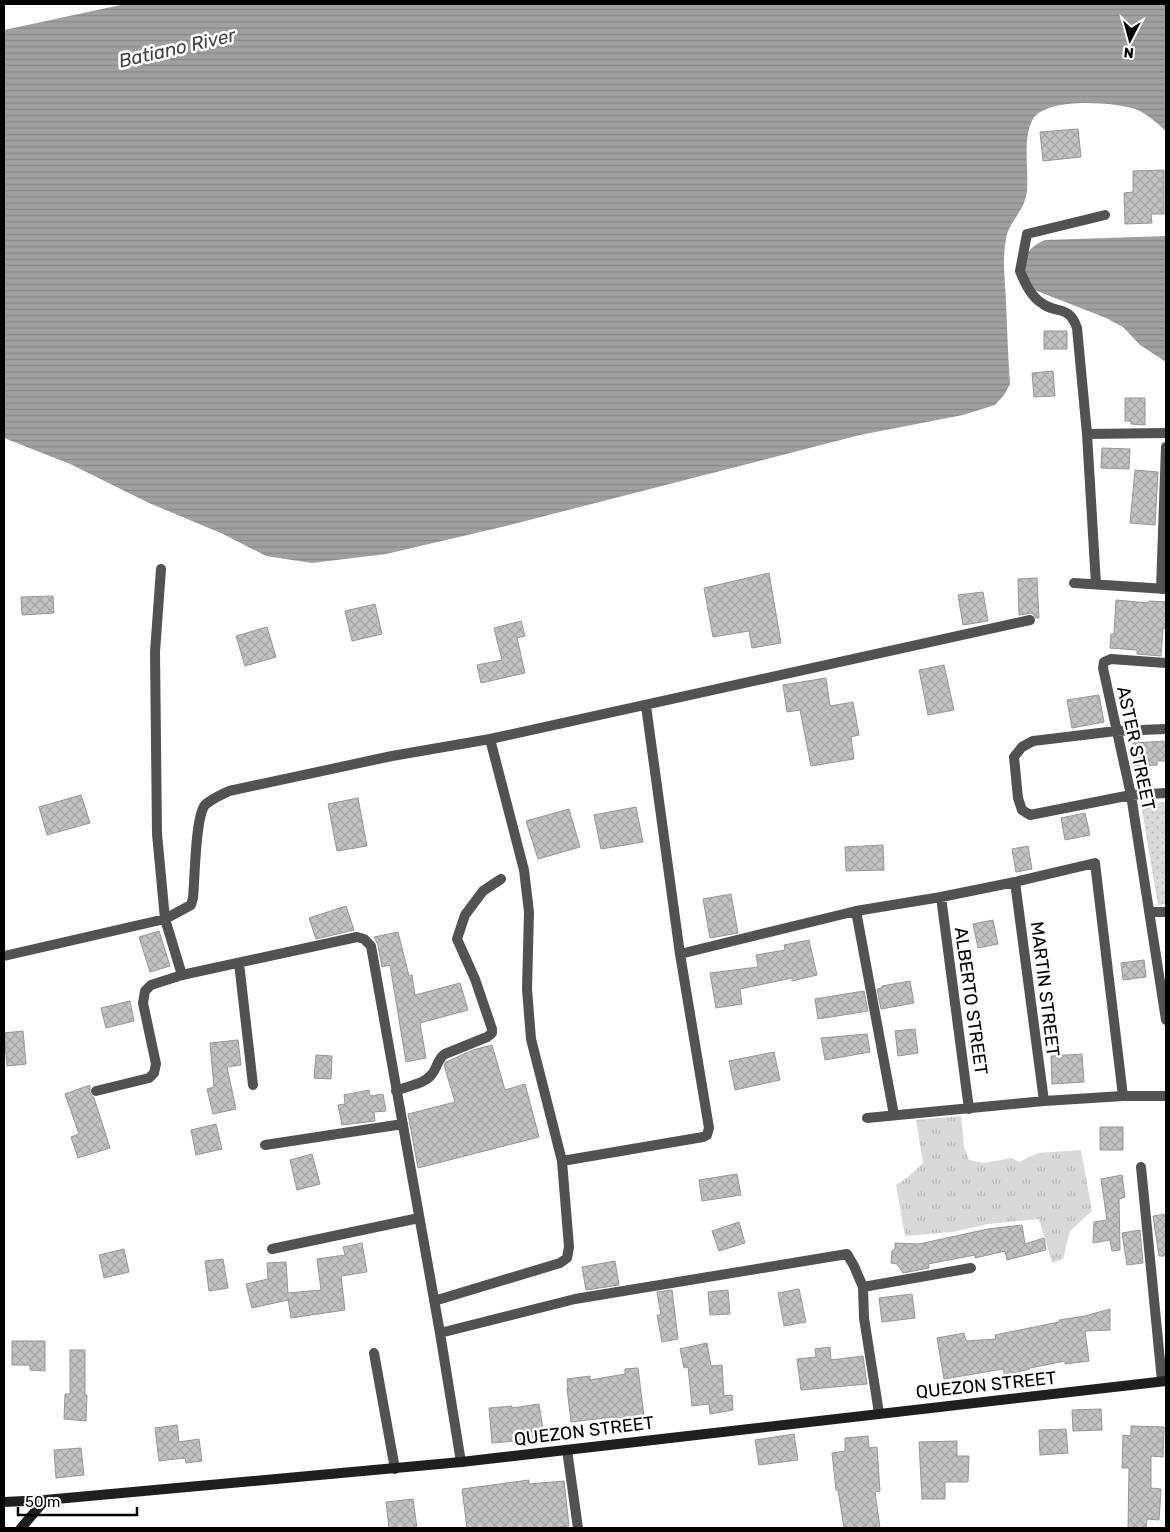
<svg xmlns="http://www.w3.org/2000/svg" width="1170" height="1532" font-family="Rubik,sans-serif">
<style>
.grass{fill:url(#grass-tufts)}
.park{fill:url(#park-dots)}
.water{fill:url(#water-rules)}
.building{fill:url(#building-cross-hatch);stroke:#969696}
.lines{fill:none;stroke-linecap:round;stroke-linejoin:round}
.street{stroke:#525252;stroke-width:10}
.secondary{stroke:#1f1f1f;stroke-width:10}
.labels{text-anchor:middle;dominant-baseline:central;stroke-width:5;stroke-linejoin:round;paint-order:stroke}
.street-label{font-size:18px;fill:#000;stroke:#fff}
.water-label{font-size:19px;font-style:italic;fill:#414141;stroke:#fff}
</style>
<defs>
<pattern id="grass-tufts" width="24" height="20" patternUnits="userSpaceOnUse" patternTransform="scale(1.25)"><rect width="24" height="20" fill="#d9d9d9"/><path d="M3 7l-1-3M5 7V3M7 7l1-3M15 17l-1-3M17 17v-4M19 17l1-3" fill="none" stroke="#b8b8b8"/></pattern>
<pattern id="park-dots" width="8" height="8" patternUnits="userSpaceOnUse" patternTransform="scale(1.25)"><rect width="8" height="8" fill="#d9d9d9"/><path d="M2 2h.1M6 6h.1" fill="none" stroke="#b8b8b8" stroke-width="1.8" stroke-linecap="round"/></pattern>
<pattern id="water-rules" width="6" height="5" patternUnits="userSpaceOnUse" patternTransform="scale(1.25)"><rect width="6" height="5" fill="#a0a0a0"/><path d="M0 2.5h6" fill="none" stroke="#888"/></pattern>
<pattern id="building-cross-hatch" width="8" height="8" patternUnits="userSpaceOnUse" patternTransform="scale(1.25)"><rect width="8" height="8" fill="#c2c2c2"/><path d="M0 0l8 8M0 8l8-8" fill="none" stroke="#a5a5a5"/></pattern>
</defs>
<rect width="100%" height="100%" fill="#fff"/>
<path class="grass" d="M961,1116L964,1147L969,1160L984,1163L1012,1158L1019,1162L1038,1153L1081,1150L1092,1211L1070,1231L1063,1259L1052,1263L1039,1219L988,1224L953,1232L905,1236L896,1185L908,1177L923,1163L916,1120Z"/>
<path class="park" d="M1166,802V904L1158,905L1141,804Z"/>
<path class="water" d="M125,4H1166V131C1158,124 1145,112 1135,109C1113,102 1047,97 1033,119C1022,138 1029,170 1027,191C1025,211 1008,223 1006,239C1002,259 1005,280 1006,300C1007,328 1008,356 1010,384L1004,395L995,405L963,415L860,435L506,526L386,554L312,563L266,556L223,534L149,503L70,464L4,438V30Z
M1166,236V362L1140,345L1123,327L1106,318L1032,289C1030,284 1024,276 1024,271C1023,254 1031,246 1045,240Z"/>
<path class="building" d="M1078,129L1081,157L1043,161L1040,132Z
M1164,170V214H1151L1152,223L1125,224L1124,193L1133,192V171Z
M1044,331H1067V349H1044Z
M1053,371L1055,396L1034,397L1032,373Z
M1125,398H1145V425L1131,424V421H1125Z
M1102,448L1130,449L1129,469L1101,468Z
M1135,470L1158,472L1155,525L1130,523Z
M769,573L781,643L752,648L749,631L713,637L704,588Z
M1037,578L1039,618H1036L1032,613L1019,615L1018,579Z
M983,592L988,621L963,625L958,595Z
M53,596L54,613L22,615L21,597Z
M1116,600L1149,603V601L1166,602V629L1163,628L1161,656L1137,654V650L1110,648L1111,634H1114Z
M375,604L382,634L352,641L345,611Z
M521,621L525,636L517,638L525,673L481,683L477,665L502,660L494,628Z
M267,627L276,657L245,666L236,636Z
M944,665L954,710L928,715L919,670Z
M826,678L830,706L853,702L859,735L851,737L854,759L811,766L800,710L787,712L783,685Z
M1099,695L1104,722L1072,728L1067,700Z
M1166,741V761H1157V765L1134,766L1133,743Z
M81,795L90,823L47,835L39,807Z
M358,798L367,846L337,851L328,804Z
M636,807L643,842L601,849L594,815Z
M569,809L580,847L538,859L526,821Z
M1085,813L1090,835L1065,840L1061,818Z
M883,845L884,870L846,871L845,847Z
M1028,846L1032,869L1016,872L1012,849Z
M731,894L738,933L710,938L703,899Z
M346,906L354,930L316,939L309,918Z
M993,920L998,944L978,948L973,924Z
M159,931L170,966L150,972L139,937Z
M398,932L409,976L412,975L415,995L460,983L468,1010L420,1023L426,1058L406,1062L390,965L382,967L378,945L374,937Z
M809,940L817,975L792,981V978L740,989L742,1004L716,1008L710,973L758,967L756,955L785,950L784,945Z
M1144,960L1146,977L1123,980L1121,963Z
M910,981L914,1003L881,1009L877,989L882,988V986Z
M864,991L868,1011L818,1019L815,999Z
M130,1001L134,1021L106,1028L101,1008Z
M915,1029L918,1053L898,1056L895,1031Z
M23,1031L26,1064L7,1066L4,1033Z
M867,1034L870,1052L825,1060L821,1038Z
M238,1040L241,1065L227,1067L236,1109L213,1114L207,1089L214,1087L210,1043Z
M492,1045L505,1090L525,1084L539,1137L418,1168L408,1114L455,1102L444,1065L446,1062L473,1050Z
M774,1052L780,1080L735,1090L729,1061Z
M1082,1054L1084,1082L1052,1084L1051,1056Z
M316,1055L332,1056L331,1079L314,1078Z
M90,1085V1093L94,1098L110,1148L78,1158L71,1137L79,1134L65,1094Z
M369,1090L370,1096L383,1094L386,1111L374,1112L375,1121L342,1125L338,1105L345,1104L344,1095Z
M216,1124L222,1149L196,1155L191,1130Z
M1100,1127H1123V1150H1100Z
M312,1154L320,1184L297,1190L290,1160Z
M737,1174L741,1195L702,1201L699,1180Z
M1122,1175L1125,1197L1119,1199L1120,1250L1112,1251L1110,1240L1093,1243L1094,1222L1107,1220L1101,1179Z
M1166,1214V1256H1159L1153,1216Z
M739,1222L745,1243L719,1251L712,1231Z
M1022,1225L1025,1244L1044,1238L1046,1250L1007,1260L1005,1251L975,1258V1255L928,1264L929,1268L903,1273L897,1264L891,1263L892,1251L895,1249V1243L919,1244L988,1229Z
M1140,1230L1143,1263L1127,1265L1122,1233Z
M362,1243L367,1272L341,1276L345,1310L291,1318L288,1298V1300L252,1308L246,1284L268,1279L267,1263L286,1262L288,1293L321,1290L317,1259L345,1255L343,1247Z
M124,1249L129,1272L104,1278L99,1255Z
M223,1259L228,1288L209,1291L205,1261Z
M615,1261L619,1285L586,1290L582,1267Z
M799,1289L806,1322L784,1326L778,1293Z
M672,1290L678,1339L662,1342L657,1315H661L657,1292Z
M728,1290L730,1314L710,1315L708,1292Z
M912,1294L915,1318L882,1322L879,1298Z
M1110,1309V1330L1085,1331L1089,1361L1065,1364V1361L1030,1368V1369L1005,1375L1003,1369L944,1379L937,1338L964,1333L966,1341L996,1339L995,1335L1059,1322V1320L1085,1316Z
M12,1341H45V1371L30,1370V1365H12Z
M707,1343L711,1366L722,1365L724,1396L732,1395L733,1410L710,1414L709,1404L692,1406L688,1367L684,1368L680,1349Z
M830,1347L831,1360L863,1356L867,1384L801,1390L797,1359L816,1357L815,1349Z
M70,1350H85V1395H87L86,1421L64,1419L65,1394H70Z
M638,1368L644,1416L614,1420L613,1417L571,1422L567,1388H568L567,1379L590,1376V1380L625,1374V1369Z
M539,1404L544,1435L516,1441L492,1443L489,1408L512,1406V1408Z
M1101,1409L1102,1430L1073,1431L1072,1410Z
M177,1425L179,1442L199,1439L202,1461L186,1463L185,1458L159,1461L155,1428Z
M1131,1426L1164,1427L1163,1457L1151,1456V1488L1161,1489L1159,1520L1147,1519L1146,1528H1128L1129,1468H1122L1123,1435L1131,1436Z
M1066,1429L1068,1453L1040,1455L1039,1430Z
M794,1434L798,1460L759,1465L755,1440Z
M868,1436L869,1448L877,1447L880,1491L875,1492L880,1528H844L838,1490H836L832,1453L845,1451V1438Z
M957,1441V1456H969L968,1482H945V1499H922L919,1442Z
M81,1448L84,1475L56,1478L54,1450Z
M529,1480V1484L564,1481L569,1526L549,1528H467L462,1489Z
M413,1499L417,1528H389L386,1502Z"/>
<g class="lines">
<path class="street" d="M1087,434L1166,433
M161,569L155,652L157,834L165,919L182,975
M1074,583L1166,589
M1096,584L1087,434L1077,328C1069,305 1058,314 1043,304C1031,297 1025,283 1020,271L1027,234L1105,215
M1161,589L1166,447
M1166,663L1111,659L1104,662L1103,668L1131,795L1166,1020
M1166,729L1116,731L1033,741L1022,747L1014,757L1018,798L1022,810L1030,815L1131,795L1166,793
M1015,882L1044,1101
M941,897L969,1109
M856,911L894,1115
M1150,912H1166
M680,954L856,911L941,897L1015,882L1095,863L1123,1096
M4,956L165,919L191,905L193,898C195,879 195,817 205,805C211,799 221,795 229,791L392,756L490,739L1030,620
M239,963L253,1085
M96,1091L149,1078L154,1073L156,1064L143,1003L145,991L151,985L182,975L357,937L364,939L371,946L440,1333L461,1462
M396,1091C408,1085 424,1085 432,1074C438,1067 437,1059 445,1054L487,1037L492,1033V1029L475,979L457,939L465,915L483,891L501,879
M867,1118L1044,1101L1123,1096H1166
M265,1145L403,1124
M562,1161L703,1137L707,1135L709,1128L680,954L646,706
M1141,1167L1162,1381
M272,1249L419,1218
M434,1301L560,1263L567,1258L569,1247L562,1161L531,1039L527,989L529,912L524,870L490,739
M440,1333L575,1299L847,1254L854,1266L863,1287
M374,1353L395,1469
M879,1413L864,1318L863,1287L971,1268
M567,1450L578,1528"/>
<path class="secondary" d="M4,1502L45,1500L461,1462L1166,1381
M21,1528L45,1500"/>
</g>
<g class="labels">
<g class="street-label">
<text transform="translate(1136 748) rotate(78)">ASTER STREET</text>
<text transform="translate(1045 989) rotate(83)">MARTIN STREET</text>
<text transform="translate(971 1001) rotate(82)">ALBERTO STREET</text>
<text transform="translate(986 1385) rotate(-6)">QUEZON STREET</text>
<text transform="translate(584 1431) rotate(-7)">QUEZON STREET</text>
</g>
<g class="water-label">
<text transform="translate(177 48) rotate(-13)">Batiano River</text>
</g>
</g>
<rect width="1170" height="1532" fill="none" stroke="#000000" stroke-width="10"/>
<g transform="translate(1130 40) rotate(186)" stroke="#ffffff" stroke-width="4" paint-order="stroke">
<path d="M0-4L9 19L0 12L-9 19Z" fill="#000000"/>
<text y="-8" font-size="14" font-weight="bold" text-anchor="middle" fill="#000000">N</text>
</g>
<path d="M18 1507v8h119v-8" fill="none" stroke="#000000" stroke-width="2.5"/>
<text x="25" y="1507" font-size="15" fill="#000000" stroke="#ffffff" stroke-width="4" paint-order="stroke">50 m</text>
</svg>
